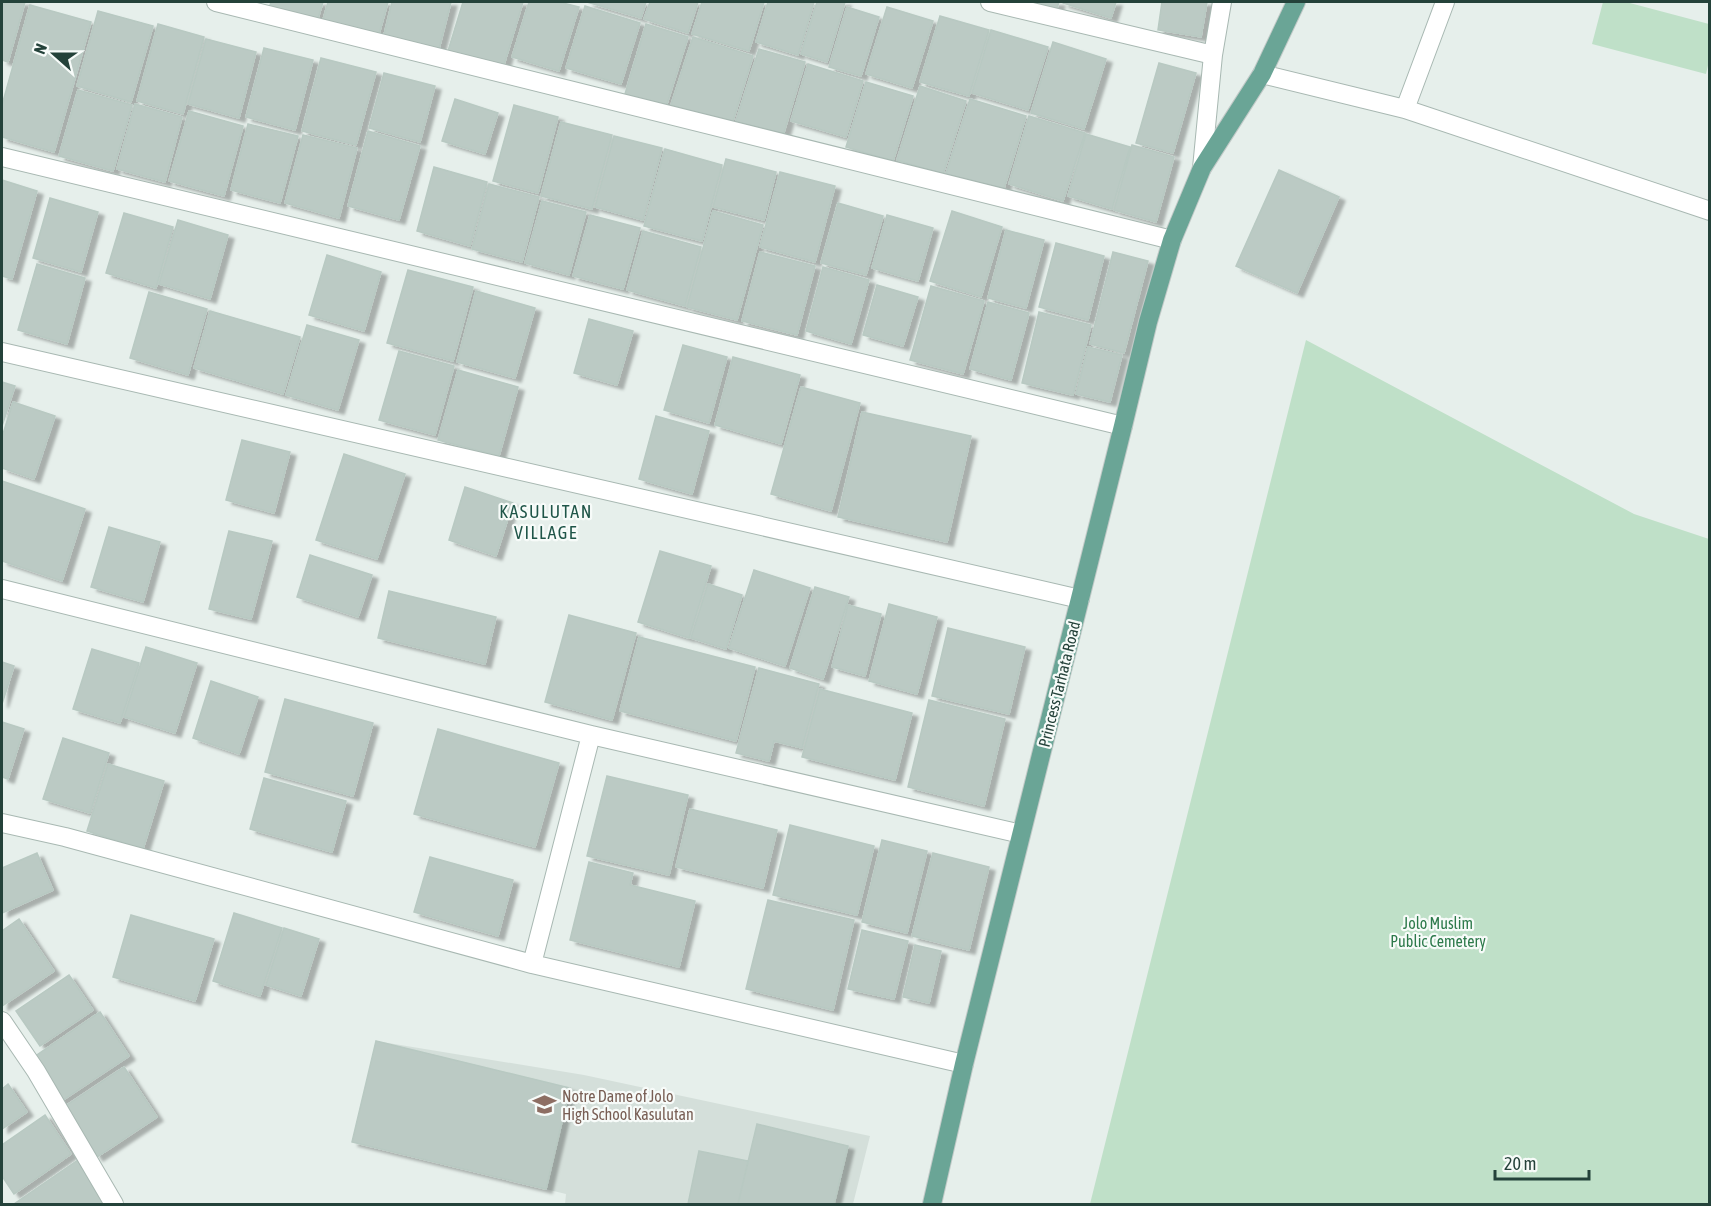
<svg xmlns="http://www.w3.org/2000/svg" width="1711" height="1206" font-family="'Asap Condensed',sans-serif">
<style>
.built{fill:#d4dfda}
.green{fill:#bfe0c8}
.building{fill:#bbcac4;stroke:#b8c9c2;stroke-width:1.5;filter:url(#shadow)}
.lines{fill:none;stroke-linecap:round;stroke-linejoin:round}
.minor-casing{stroke:#a8b8b2;stroke-width:20}
.major-casing{stroke:#c2cac8;stroke-width:20}
.minor{stroke:#fff;stroke-width:18}
.major{stroke:#6aa596;stroke-width:18}
.labels{text-anchor:middle;dominant-baseline:central;stroke-width:4.5;stroke-linejoin:round;paint-order:stroke}
.street-label{font-size:16px;fill:#24423a;stroke:#f7fbf9}
.park-label{font-size:16px;fill:#2d7a4b;stroke:#f7fbf9}
.education-label{font-size:16px;fill:#785e54;stroke:#f7fbf9;text-anchor:start}
.neighbourhood-label{font-size:18px;letter-spacing:1.5px;fill:#1f5548;stroke:#f7fbf9}
</style>
<defs>
<filter id="shadow"><feDropShadow dx="6" dy="4" stdDeviation="1.5" flood-color="#0004"/></filter>
</defs>
<rect width="100%" height="100%" fill="#e6efeb"/>
<path class="built" d="M376,1041L584,1075L870,1136L853,1204H565L566,1194L352,1142Z"/>
<path class="green" d="M1603,2H1626L1709,24V61L1706,74L1592,44Z
M1306,340L1634,514L1709,539V1204H1090Z"/>
<path class="building" d="M2,2H25L8,62L2,60Z
M271,2H323L316,25L268,12Z
M328,2H388L379,34L323,20Z
M392,2H451L439,49L384,35Z
M463,2H523L503,68L448,51Z
M529,2H559L579,7L559,71L512,57Z
M587,2H646L641,18Z
M650,2H698L688,33L644,19Z
M702,2H764L749,51L692,34Z
M768,2H814L798,55L756,42Z
M817,2H845L827,62L801,54Z
M1026,2H1059L1056,11Z
M1063,2H1116L1111,18L1063,3Z
M1162,2H1207L1201,37L1158,30Z
M30,5L91,22L54,152L2,137V105Z
M585,6L640,23L621,84L566,68Z
M847,7L879,17L861,76L829,67Z
M887,7L933,21L912,88L866,74Z
M98,11L153,26L131,102L77,86Z
M940,16L989,30L969,96L920,82Z
M158,24L204,37L183,114L137,101Z
M646,24L688,37L666,107L625,94Z
M991,30L1048,47L1028,110L972,93Z
M693,37L753,56L732,124L671,105Z
M206,39L256,52L239,118L188,104Z
M1053,42L1106,59L1084,129L1031,113Z
M264,48L313,60L295,130L246,117Z
M759,49L805,62L782,139L735,124Z
M321,58L376,72L356,145L302,131Z
M1159,63L1196,73L1173,153L1136,143Z
M808,64L863,81L846,137L791,121Z
M384,73L435,86L420,142L369,128Z
M866,82L913,96L893,161L846,147Z
M920,86L966,101L943,174L897,160Z
M78,90L132,105L113,171L59,156Z
M455,99L498,113L485,154L442,141Z
M970,99L1026,116L1002,195L945,177Z
M135,104L182,117L165,182L117,169Z
M514,105L558,117L538,193L493,181Z
M189,111L243,126L224,196L169,181Z
M1029,116L1085,133L1063,201L1009,184Z
M561,122L612,135L592,209L541,196Z
M248,124L298,136L280,203L231,190Z
M368,131L420,146L399,220L348,206Z
M1086,134L1130,147L1112,209L1068,196Z
M303,135L357,148L339,218L285,203Z
M614,136L662,148L643,220L595,207Z
M1132,145L1174,157L1156,222L1114,210Z
M665,149L722,165L702,241L644,226Z
M726,159L776,172L764,220L713,207Z
M434,167L487,182L470,246L417,231Z
M1279,170L1339,197L1297,293L1236,266Z
M780,172L835,186L815,262L760,247Z
M2,180L37,191L12,279L2,276Z
M489,184L539,197L522,262L472,249Z
M50,198L98,212L81,272L33,258Z
M542,201L586,212L569,275L525,263Z
M838,203L883,216L866,275L821,263Z
M713,211L763,225L737,320L687,307Z
M952,211L1002,227L981,297L930,281Z
M124,213L173,227L156,288L106,273Z
M590,215L640,228L623,289L573,276Z
M887,215L933,228L918,281L872,268Z
M178,220L228,235L210,299L159,284Z
M1006,230L1044,240L1026,308L988,298Z
M643,231L701,247L685,306L627,290Z
M1056,243L1104,256L1088,320L1039,307Z
M760,252L815,266L797,335L742,321Z
M1113,252L1148,261L1124,353L1090,344Z
M327,255L381,272L364,331L309,315Z
M37,264L85,278L67,344L18,330Z
M823,267L869,280L851,344L806,331Z
M408,270L473,287L453,361L387,343Z
M877,285L918,297L903,346L863,335Z
M931,286L984,301L963,374L910,360Z
M476,291L535,308L515,378L457,362Z
M149,292L207,309L188,375L130,358Z
M988,302L1029,313L1011,380L970,369Z
M210,311L300,337L283,394L194,368Z
M1039,312L1091,325L1073,395L1022,383Z
M589,319L633,331L617,385L574,373Z
M307,325L359,340L338,410L286,395Z
M683,345L727,357L709,423L664,410Z
M1088,347L1122,355L1110,402L1076,394Z
M399,351L454,366L435,435L379,420Z
M733,357L800,375L781,444L715,425Z
M458,370L518,387L499,456L438,440Z
M2,382L15,386L2,426Z
M801,387L860,403L831,511L771,494Z
M13,402L55,416L34,479L2,468V437Z
M862,412L971,436L947,542L838,517Z
M656,416L709,431L692,494L639,479Z
M242,440L290,452L274,513L226,500Z
M344,454L405,474L377,559L316,540Z
M2,481L85,509L62,581L2,561Z
M465,487L513,503L496,556L449,540Z
M109,527L160,542L143,602L91,587Z
M229,531L272,541L251,619L209,609Z
M660,551L711,566L689,638L638,622Z
M310,555L372,575L358,617L297,597Z
M754,570L810,588L785,666L729,648Z
M708,584L742,595L726,649L691,638Z
M815,587L849,597L823,679L790,668Z
M389,591L496,617L485,664L378,638Z
M889,604L937,617L917,694L869,681Z
M848,605L881,614L865,676L832,667Z
M569,615L636,633L612,720L545,702Z
M948,628L1025,647L1009,714L932,696Z
M639,637L755,667L736,741L620,711Z
M146,647L197,663L175,733L124,717Z
M92,649L139,663L120,723L73,709Z
M2,662L14,666L2,704Z
M759,668L819,684L802,748L774,741L769,761L736,753Z
M211,681L258,697L239,754L193,738Z
M820,689L912,713L895,780L802,757Z
M285,699L373,723L353,796L265,772Z
M929,700L1005,719L984,806L908,787Z
M2,722L24,729L8,779L2,777Z
M438,729L559,763L535,847L414,814Z
M63,738L109,753L90,813L43,799Z
M108,764L164,781L143,849L87,831Z
M607,776L688,795L669,875L587,856Z
M264,778L346,801L332,852L250,829Z
M690,809L777,830L763,888L676,867Z
M790,825L874,846L857,915L773,895Z
M882,840L927,851L907,933L862,922Z
M37,853L53,890L2,913V868Z
M933,853L989,867L969,950L912,936Z
M430,857L513,880L498,936L414,912Z
M589,862L633,873L630,885L695,901L679,967L570,940Z
M768,900L854,920L833,1010L746,989Z
M234,913L282,928L260,996L213,981Z
M131,915L214,939L195,1001L113,977Z
M19,919L54,971L2,1006V931Z
M284,928L319,939L301,996L266,985Z
M862,930L908,941L894,999L848,989Z
M915,945L941,951L929,1003L903,997Z
M69,975L93,1010L40,1046L16,1011Z
M100,1012L129,1056L60,1102L31,1059Z
M376,1041L570,1088L546,1189L352,1142Z
M124,1067L157,1117L97,1157L64,1107Z
M8,1084L27,1112L2,1129V1089Z
M45,1115L71,1154L14,1194L2,1176V1145Z
M757,1124L848,1146L834,1204H738Z
M699,1151L748,1161L738,1204H688Z
M78,1160L109,1204H14Z"/>
<g class="lines">
<defs>
<path id="minor" d="M216,2L1172,240
M990,2L1213,55
M1262,74L1405,109L1710,211
M1405,109L1445,2
M2,157L1123,426
M1202,168L1213,55L1222,2
M2,352L1080,599
M2,589L591,735L1021,834
M2,823L65,837L532,964L964,1064
M532,964L591,735
M2,1021L36,1071L114,1204"/>
<path id="major" d="M932,1204L964,1064L1123,426L1148,322L1172,240L1202,168L1262,74L1296,2"/>
</defs>
<use href="#minor" class="minor-casing"/>
<use href="#major" class="major-casing"/>
<use href="#minor" class="minor"/>
<use href="#major" class="major"/>
</g>
<defs>
<symbol id="school-bare" viewBox="-9 -9 18 18"><path d="M0-5L7-2L0 1L-7-2ZM-4 1L0 2.5L4 1V4Q0 6-4 4Z" fill="#8d6e63" stroke="#f7fbf9" stroke-width="2.5" paint-order="stroke"/></symbol>
</defs>
<g fill-rule="evenodd">
<use href="#school-bare" x="528" y="1088" width="33" height="33"/>
</g>
<g class="labels">
<g class="street-label">
<text transform="translate(1059 684) rotate(-76)">Princess Tarhata Road</text>
</g>
<g class="park-label">
<text x="1438" y="923">Jolo Muslim<tspan x="1438" dy="18">Public Cemetery</tspan></text>
</g>
<g class="education-label">
<text x="562" y="1096">Notre Dame of Jolo<tspan x="562" dy="18">High School Kasulutan</tspan></text>
</g>
<g class="neighbourhood-label">
<text x="546" y="511">KASULUTAN<tspan x="546" dy="21">VILLAGE</tspan></text>
</g>
</g>
<rect width="1711" height="1206" fill="none" stroke="#24423a" stroke-width="6"/>
<g transform="translate(54 54) rotate(291)" stroke="#f7fbf9" stroke-width="4.5" paint-order="stroke">
<path d="M0-4.5L10 22L0 15L-10 22Z" fill="#24423a"/>
<text y="-9" font-size="16" font-weight="bold" text-anchor="middle" fill="#24423a">N</text>
</g>
<path d="M1495 1170v9h94v-9" fill="none" stroke="#24423a" stroke-width="3"/>
<text x="1504" y="1170" font-size="18" fill="#24423a" stroke="#f7fbf9" stroke-width="4.5" paint-order="stroke">20 m</text>
</svg>
